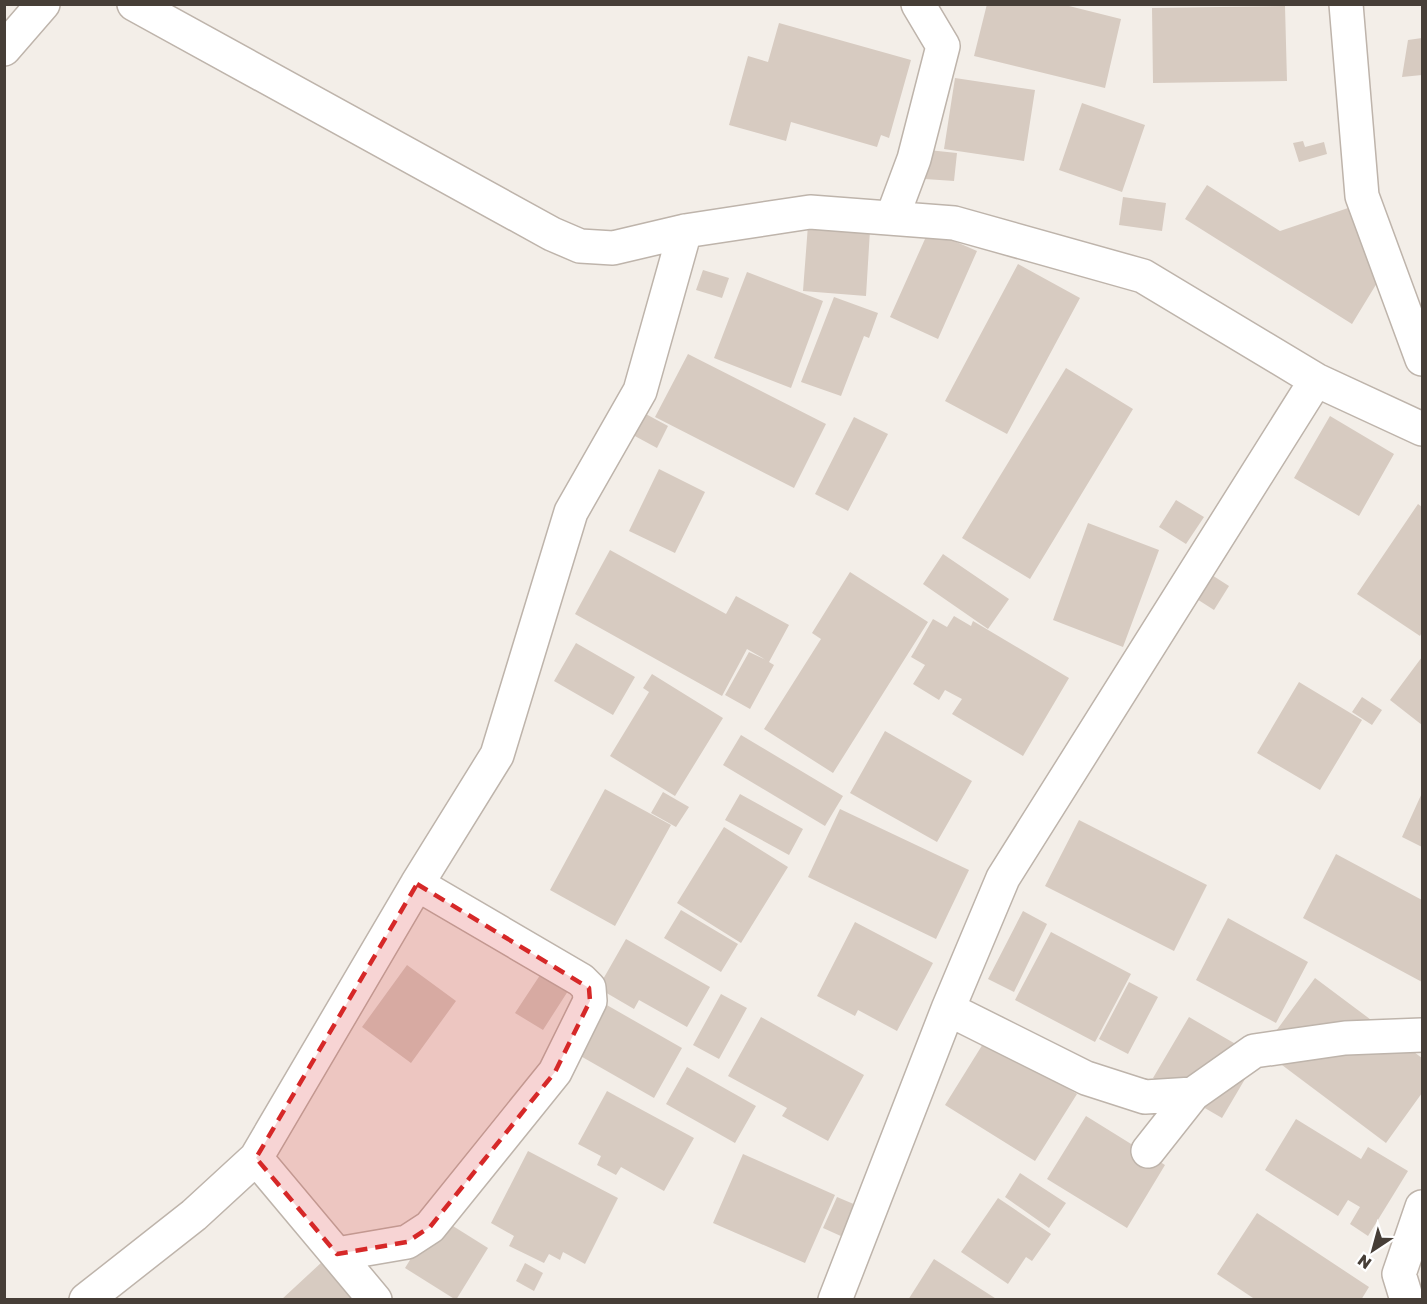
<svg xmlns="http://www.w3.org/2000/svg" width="1427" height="1304" font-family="'Golos Text',sans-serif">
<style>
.building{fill:#d7cbc1}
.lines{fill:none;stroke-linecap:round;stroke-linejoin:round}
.street-casing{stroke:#beb4ab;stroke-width:36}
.street{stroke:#fff;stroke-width:33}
.marked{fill:#d62828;fill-opacity:0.2;stroke:#d62828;stroke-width:4.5;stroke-dasharray:12 8;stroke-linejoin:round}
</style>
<rect width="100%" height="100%" fill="#f3eee8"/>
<path class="building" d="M987,4H1061L1121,19L1105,88L974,56Z
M1285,6L1287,81L1153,83L1152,8Z
M779,23L911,60L889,138L881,135L877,147L791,122L786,141L729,125L748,56L768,62Z
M1422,38V75L1402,77L1408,40Z
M955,78L1035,90L1024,161L944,149Z
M1082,103L1145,125L1122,192L1059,170Z
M1303,141L1305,147L1324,142L1327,154L1299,162L1293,143Z
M928,150L957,153L954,181L925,179Z
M1207,185L1280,231L1357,205L1380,278L1352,324L1185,219Z
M1123,197L1166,203L1162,231L1119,225Z
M808,225L870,230L866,296L803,291Z
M929,230L977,251L938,339L890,317Z
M1018,264L1080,298L1007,434L945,401Z
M703,270L729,278L722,298L696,290Z
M747,272L823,301L791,388L714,358Z
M834,297L878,313L869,338L864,336L841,396L801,382Z
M688,354L826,424L794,488L655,417Z
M1066,368L1133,409L1030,579L962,538Z
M644,413L668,426L657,448L633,435Z
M1330,416L1394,454L1359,516L1294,478Z
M854,417L888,434L848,511L815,494Z
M659,469L705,492L675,553L629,531Z
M1176,500L1204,517L1186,544L1159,527Z
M1418,504L1422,507V632L1420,636L1357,594Z
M1088,523L1159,550L1123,647L1053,620Z
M610,550L726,614L736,596L789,625L769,662L774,665L750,709L725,695L749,652L766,660L747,649L722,696L575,614Z
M943,554L1009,599L988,629L923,584Z
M1204,570L1229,586L1214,610L1189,594Z
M850,572L928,622L833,773L764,729L821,639L812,633Z
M954,616L971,626L973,621L1069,678L1023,756L952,714L962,699L945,690L939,700L913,684L925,665L911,657L933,619L947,627Z
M576,643L635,677L613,715L554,681Z
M1422,657V725L1390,700Z
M652,674L723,718L675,796L610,756L649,692L643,688Z
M1299,682L1362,720L1320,790L1257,753Z
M1362,697L1382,710L1372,725L1352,712Z
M885,731L972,781L937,842L850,793Z
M741,735L843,796L825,826L723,765Z
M605,789L671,825L615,926L550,890Z
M663,792L689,807L676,827L651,813Z
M1422,793V847L1402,837Z
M740,794L803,829L789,855L725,820Z
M840,809L969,870L936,939L808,877Z
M1079,820L1207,885L1174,951L1045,886Z
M724,827L788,867L741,943L677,903Z
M1336,854L1422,900V982L1303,918Z
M681,910L738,944L721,972L664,938Z
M1023,911L1047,924L1014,992L988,979Z
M1228,918L1308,962L1276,1023L1196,980Z
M855,922L933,963L897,1031L858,1010L855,1016L817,996Z
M1051,932L1131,974L1095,1042L1015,1000Z
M626,939L710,987L687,1027L639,1000L634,1009L598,988Z
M550,960L577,977L543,1030L515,1013Z
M407,965L456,1001L411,1063L362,1027Z
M1315,978L1422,1058V1093L1386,1143L1262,1050Z
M1129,982L1158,997L1128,1054L1099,1039Z
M721,994L747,1008L719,1059L693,1045Z
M598,1000L682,1048L654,1098L570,1050Z
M761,1017L864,1075L828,1141L782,1116L787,1108L728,1076Z
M1189,1017L1258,1057L1222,1118L1153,1078Z
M986,1039L1077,1094L1035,1161L945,1105Z
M687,1067L756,1106L735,1143L666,1104Z
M607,1091L694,1138L664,1191L621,1167L616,1175L597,1165L601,1156L578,1144Z
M1086,1116L1165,1165L1127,1228L1047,1179Z
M1296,1119L1361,1159L1368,1147L1408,1171L1368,1236L1350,1224L1360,1207L1348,1200L1338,1216L1265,1170Z
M528,1151L618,1198L585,1264L563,1252L560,1260L549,1254L544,1263L509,1246L514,1236L491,1223Z
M743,1154L835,1195L805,1263L713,1223Z
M1020,1173L1066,1203L1049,1228L1005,1197Z
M837,1197L856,1205L843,1237L823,1228Z
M998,1198L1051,1234L1032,1261L1026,1257L1008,1284L961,1252Z
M1257,1213L1369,1287L1361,1300H1256L1217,1274Z
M437,1216L488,1248L456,1300L405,1268Z
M336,1249L376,1300H281Z
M934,1259L998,1300H908Z
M525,1263L543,1273L534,1291L516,1281Z"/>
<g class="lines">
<defs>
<path id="street" d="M134,4L552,234L580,246L613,248L685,231L810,212L954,223L1143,276L1316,380L1422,429
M1346,4L1362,196L1422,359
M4,49L43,4
M892,218L914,159L943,46L918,4
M948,1009L1086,1078L1145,1097L1193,1094
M1148,1151L1193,1094L1254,1051L1345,1038L1422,1035
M256,1158L375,1300
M337,1254L407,1242L430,1227L555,1072L590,1001L589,988L581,980L417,884
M86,1300L194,1215L256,1158L417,884L497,755L571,512L640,391L685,231
M835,1300L948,1009L1003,878L1316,380
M1407,1300L1399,1274L1422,1207"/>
</defs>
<use href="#street" class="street-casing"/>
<use href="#street" class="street"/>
</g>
<path class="marked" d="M417,884L589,988L590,1001L555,1072L430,1227L407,1242L337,1254L256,1158Z"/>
<rect width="1427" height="1304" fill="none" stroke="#463e37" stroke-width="12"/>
<g transform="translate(1373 1250) rotate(216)" stroke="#ffffff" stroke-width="4.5" paint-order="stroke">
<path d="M0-4.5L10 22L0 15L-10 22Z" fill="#463e37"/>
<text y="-9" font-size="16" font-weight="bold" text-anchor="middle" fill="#463e37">N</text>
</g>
</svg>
